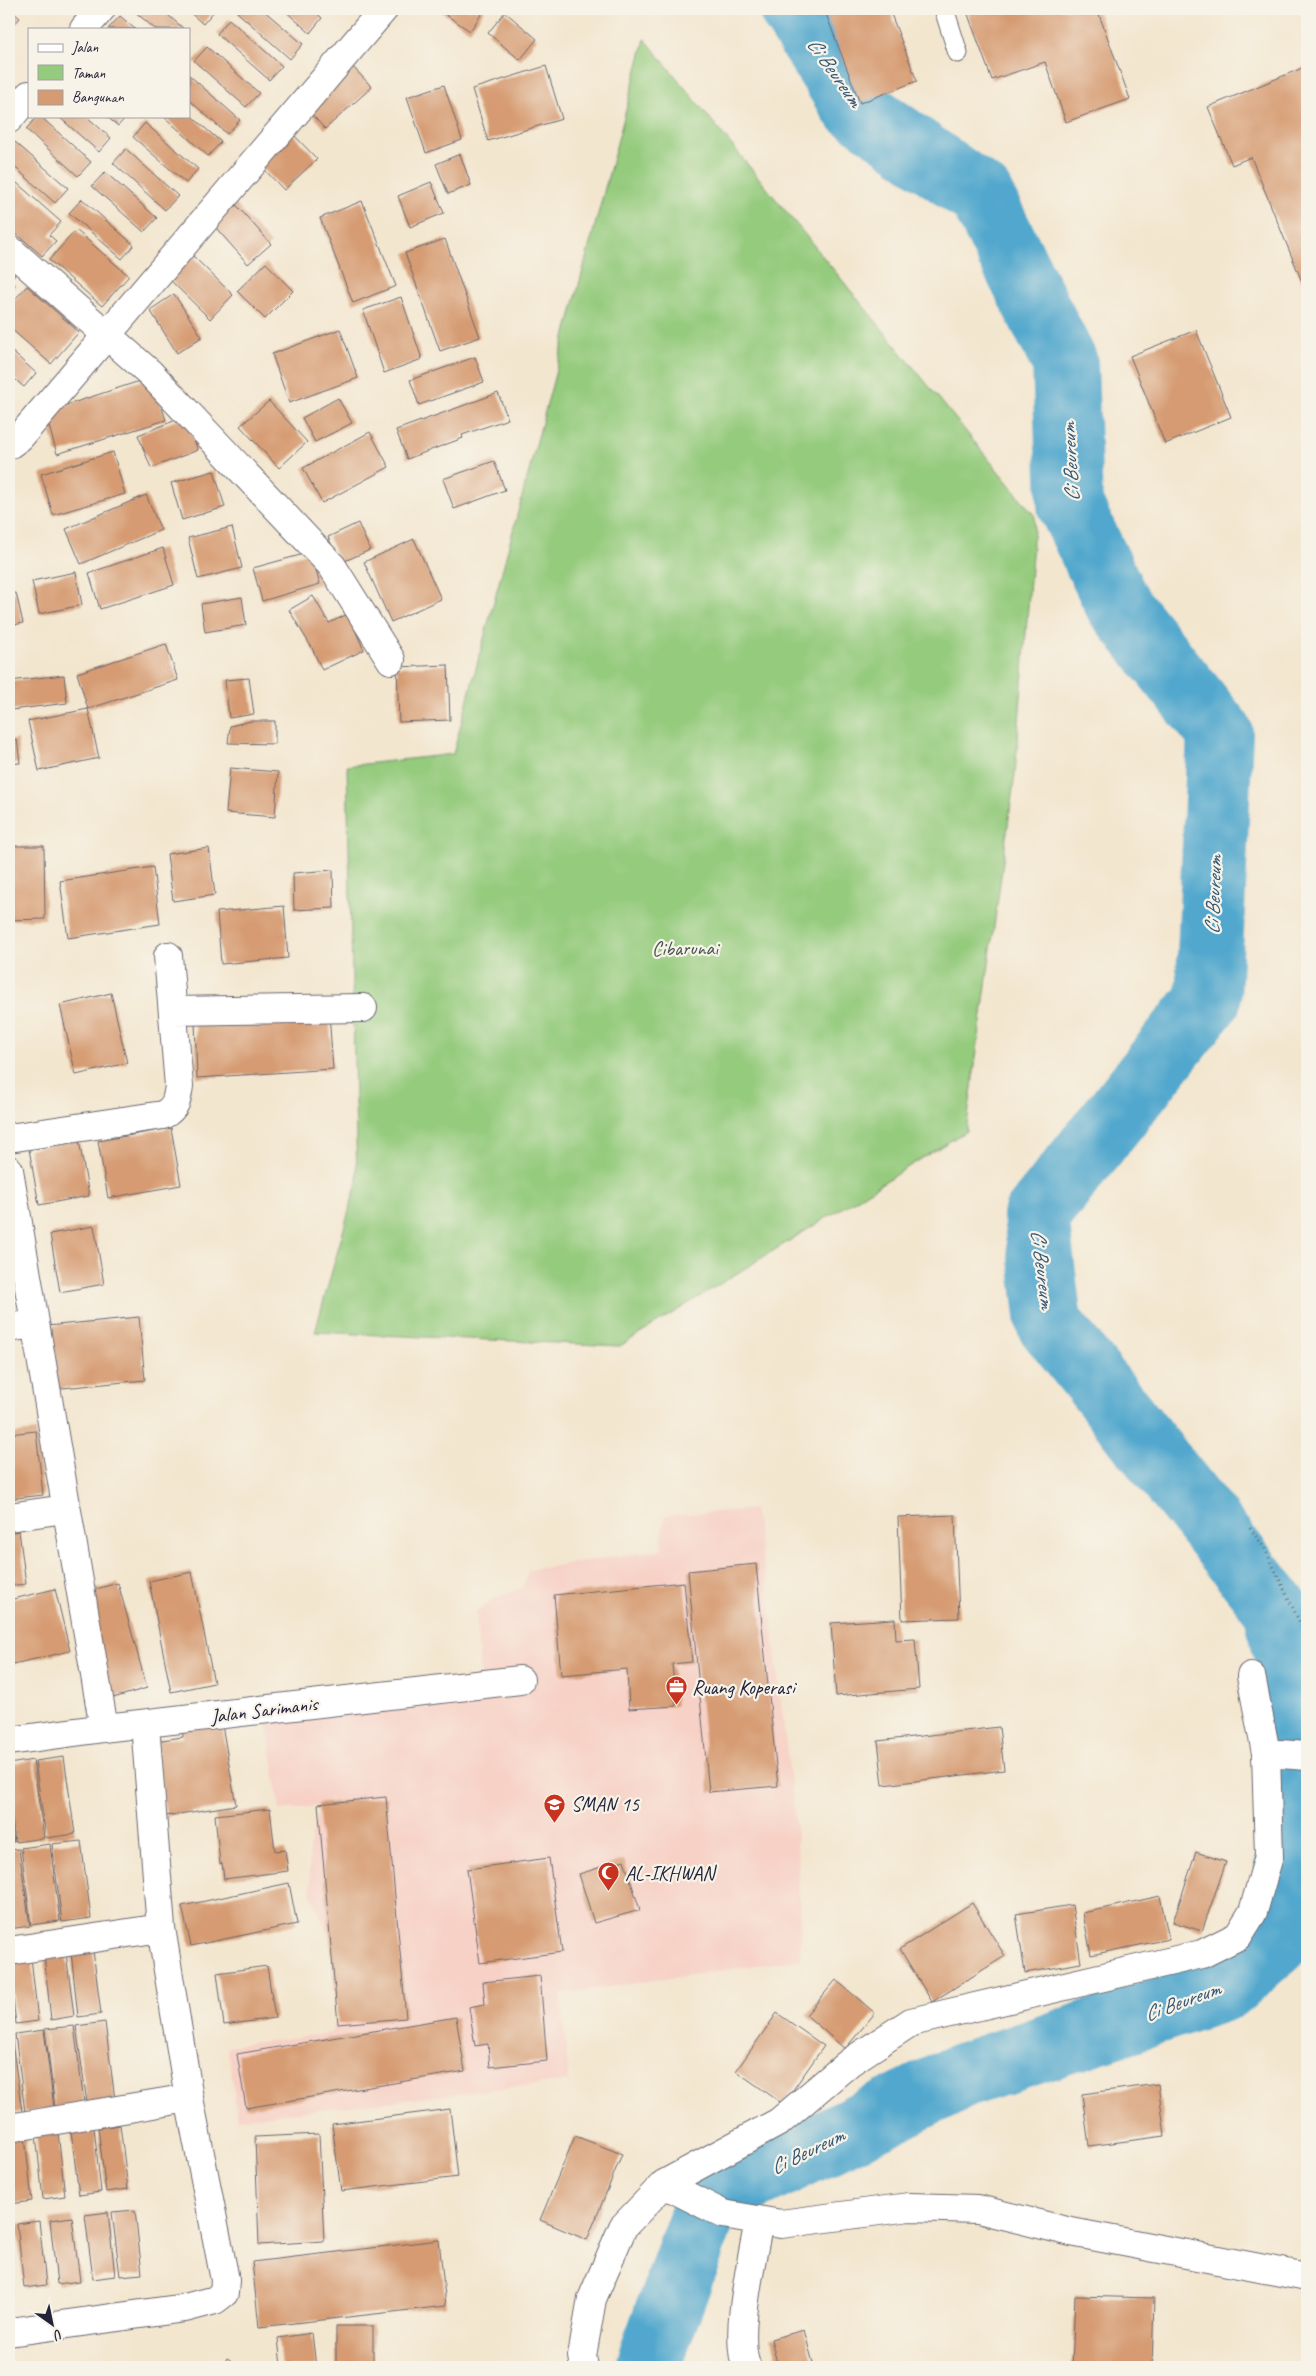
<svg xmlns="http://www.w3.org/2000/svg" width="1316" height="2376" font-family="Caveat,sans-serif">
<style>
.built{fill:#f7d1c6}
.green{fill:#94cb7d;stroke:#5b765c}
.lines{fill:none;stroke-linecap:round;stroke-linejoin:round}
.river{stroke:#51a7cd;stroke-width:66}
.building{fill:#d69b72}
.service-casing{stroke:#6b676f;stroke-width:21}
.minor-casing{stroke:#6b676f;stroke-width:30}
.path{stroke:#6b676f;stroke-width:3;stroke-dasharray:1 4;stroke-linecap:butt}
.service{stroke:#fff;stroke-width:19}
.minor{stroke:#fff;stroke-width:28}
.labels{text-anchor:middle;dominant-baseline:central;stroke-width:4.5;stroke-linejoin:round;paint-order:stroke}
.park-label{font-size:20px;fill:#44554f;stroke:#f7f3e8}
.poi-label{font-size:20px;fill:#22223b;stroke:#f7f3e8;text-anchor:start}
.street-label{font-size:20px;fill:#22223b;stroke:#f7f3e8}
.water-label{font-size:21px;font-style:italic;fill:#355775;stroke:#f7f3e8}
</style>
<rect width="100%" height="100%" fill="#f7f3e8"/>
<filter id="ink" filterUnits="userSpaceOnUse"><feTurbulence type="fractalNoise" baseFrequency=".02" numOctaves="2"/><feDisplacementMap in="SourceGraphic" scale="10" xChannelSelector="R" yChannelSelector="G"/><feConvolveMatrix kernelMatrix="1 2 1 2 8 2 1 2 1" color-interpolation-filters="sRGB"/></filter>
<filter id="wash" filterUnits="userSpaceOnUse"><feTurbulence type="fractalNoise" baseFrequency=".0096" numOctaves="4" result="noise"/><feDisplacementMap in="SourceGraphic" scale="20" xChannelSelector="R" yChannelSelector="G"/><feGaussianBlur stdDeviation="1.12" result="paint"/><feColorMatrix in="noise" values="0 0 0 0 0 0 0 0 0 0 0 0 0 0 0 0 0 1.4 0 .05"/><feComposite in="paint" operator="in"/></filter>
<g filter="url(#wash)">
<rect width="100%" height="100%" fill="#f3e6cf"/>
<path class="built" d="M754,1509L768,1593L797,1836L801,1959L561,1994L569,2081L238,2119L227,2046L331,2033L357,1970L328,1935L311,1894L309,1850L319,1806L280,1810L267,1723L482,1703L476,1612L494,1598L523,1588L528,1570L661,1550L664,1516Z"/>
<path class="green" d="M645,39L1035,516L1015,774L966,1131L620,1346L315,1332L357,1182L347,766L453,754Z"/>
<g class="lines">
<path class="river" d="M651,2367L649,2363L704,2212L726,2191L964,2075L1225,1988L1276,1944L1300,1784L1294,1688L1276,1608L1049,1323L1036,1216L1208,1000L1220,733L1118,605L1070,505L1065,363L981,196L853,105L792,9"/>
</g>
<g id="blocks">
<path class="building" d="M9,9L20,18L9,31Z
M132,9H161L184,29H155Z
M186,9H216L203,24Z
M241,9H262L303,44L290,59L237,12Z
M283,9H312L322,18L310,33Z
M437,9H485L470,31Z
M824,9H889L917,81L860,103Z
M966,9H1097L1130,99L1066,122L1045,62L992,80Z
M505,12L537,39L520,60L488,33Z
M120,16L135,29H108Z
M229,19L282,66L269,80L217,34Z
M207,47L259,93L246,107L194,61Z
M351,65L372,87L325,129L305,107Z
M546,66L562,119L488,141L472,89Z
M1307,66V294L1251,157L1232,165L1208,107Z
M189,75L240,120L227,134L189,100Z
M444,85L462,140L426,153L407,97Z
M189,114L221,142L208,156L163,116H189Z
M38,116H40L91,162L78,176L26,129Z
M58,116H86L111,138L99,152Z
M106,116H127L118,126Z
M145,123L198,169L186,183L133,137Z
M291,132L317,159L284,190L258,163Z
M15,142L68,188L55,203L9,162V149Z
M126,149L178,196L165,210L113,163Z
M460,154L471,185L448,194L436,164Z
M105,172L157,218L144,232L92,186Z
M9,176L61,222L49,235L56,241L42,256L9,227Z
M431,182L444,213L410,227L398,196Z
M82,199L134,245L122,259L69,213Z
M231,199L271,244L248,264L208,219Z
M362,201L396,286L353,303L320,218Z
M76,230L129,276L102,306L49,260Z
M445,239L480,337L440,351L405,253Z
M190,253L233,295L210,319L167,277Z
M266,263L293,291L265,319L237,291Z
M9,266L16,273L10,280L15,285L9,292Z
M27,286L79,332L51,364L9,327V306Z
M174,294L202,337L177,353L150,310Z
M401,297L422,359L384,373L363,310Z
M340,329L358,378L289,403L272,354Z
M1196,330L1231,417L1165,444L1130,356Z
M9,349L36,373L24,387L9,374Z
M475,357L484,382L419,405L410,380Z
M152,377L166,420L57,454L45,412Z
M498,393L508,419L462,435L463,438L407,459L396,430Z
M338,398L352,423L315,442L302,418Z
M269,401L307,442L279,468L240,426Z
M184,417L198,450L151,468L138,435Z
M370,432L389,467L322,503L303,468Z
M113,452L125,494L53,515L41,474Z
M494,461L505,490L454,509L443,479Z
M214,471L225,507L182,520L171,483Z
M146,495L161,530L81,564L66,529Z
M358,523L370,550L340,563L328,537Z
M232,527L242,568L198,579L188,538Z
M414,539L441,599L391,622L364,562Z
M163,548L174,585L100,609L89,573Z
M311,552L320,584L262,601L253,568Z
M76,572L82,605L39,614L32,581Z
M16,593L23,623L9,626V594Z
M313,596L329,623L348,614L364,650L322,670L312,648L289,610Z
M242,597L246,625L205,632L201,604Z
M166,644L178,680L88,709L99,758L39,771L28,721L88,709L77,673Z
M448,665L450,720L399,722L397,667Z
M64,675L67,703L11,710L9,681Z
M249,678L254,714L229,718L225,680Z
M251,721H275V744L228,743L230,726Z
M17,739L20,763L9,764V741Z
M230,768L278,772L275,817L226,813Z
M9,846H44L45,919L9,920Z
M209,848L215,895L173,901L167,854Z
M153,867L160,924L68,938L60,881Z
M333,870L334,908L294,910L293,873Z
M284,906L288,958L221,964L217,912Z
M111,993L127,1063L76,1075L60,1005Z
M329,1013L333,1069L197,1078L195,1022Z
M171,1128L181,1185L108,1198L98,1141Z
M79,1140L89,1196L39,1205L29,1149Z
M94,1226L104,1284L60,1292L50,1234Z
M139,1317L145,1380L52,1389L47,1326Z
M9,1389L14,1415L9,1416Z
M36,1431L43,1495L9,1499V1434Z
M955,1515L959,1618L902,1620L898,1517Z
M19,1531L26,1584L9,1586V1533Z
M756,1564L778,1786L709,1792L688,1571Z
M192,1572L214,1683L171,1692L149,1581Z
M684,1582L692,1662L672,1664L676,1706L629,1709L627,1669L561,1675L554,1595Z
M118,1583L147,1688L110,1699L81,1593Z
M55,1589L70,1651L9,1665V1600Z
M895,1619L896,1640L915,1639L919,1689L836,1696L831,1623Z
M221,1719L236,1805L166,1816L155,1741L183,1737L182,1724Z
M999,1727L1004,1770L883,1785L878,1741Z
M64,1757L75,1834L46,1838L35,1761Z
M33,1760L44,1838L15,1842L9,1796V1764Z
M386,1797L406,2018L338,2024L318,1804Z
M270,1809L275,1851L285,1850L288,1871L224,1879L222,1863L220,1864L215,1815Z
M9,1815L14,1842L9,1843Z
M81,1841L91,1918L62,1922L52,1844Z
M50,1844L60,1921L31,1925L21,1848Z
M19,1849L30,1926L9,1929V1850Z
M1196,1852L1226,1862L1202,1931L1173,1922Z
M549,1858L562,1952L480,1963L467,1869Z
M624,1860L640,1910L594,1923L579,1874Z
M289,1883L297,1924L191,1946L182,1906Z
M1160,1896L1169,1939L1091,1955L1083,1913Z
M972,1903L1005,1956L932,2002L900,1949Z
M1072,1905L1081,1963L1025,1973L1016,1914Z
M93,1950L101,2014L78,2017L71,1952Z
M66,1952L74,2016L51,2020L44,1955Z
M31,1957L38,2021L16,2024L9,1964Z
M267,1966L275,2018L224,2025L217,1973Z
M540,1976L547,2061L490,2067L488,2044L475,2046L469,2007L485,2004L483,1982Z
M836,1980L875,2013L845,2049L806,2015Z
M777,2013L824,2046L783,2104L736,2071Z
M456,2017L465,2071L246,2108L237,2054Z
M105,2022L115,2100L87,2103L76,2026Z
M74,2026L84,2103L55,2107L45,2029Z
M44,2030L54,2108L25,2112L15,2034Z
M9,2035H11L22,2112L9,2114Z
M1158,2084L1165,2136L1089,2146L1082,2094Z
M450,2109L458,2177L341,2191L332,2124Z
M120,2125L128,2189L106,2192L98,2128Z
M94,2127L101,2192L79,2195L71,2131Z
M58,2132L65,2196L43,2199L36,2135Z
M319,2134L324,2241L259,2245L255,2137Z
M575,2136L622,2154L587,2240L540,2220Z
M25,2137L32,2201L10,2204L9,2139Z
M135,2210L142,2274L120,2276L112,2212Z
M108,2212L115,2276L93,2279L85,2215Z
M72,2217L80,2281L57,2284L50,2220Z
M39,2221L46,2285L24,2288L17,2224Z
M439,2240L446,2306L259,2327L252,2262Z
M9,2256L14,2290L9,2291Z
M1075,2296L1154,2298L1152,2367H1072Z
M336,2326H373V2367H336Z
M804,2330L814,2367H778L771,2339Z
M312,2333L316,2367H281L278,2338Z
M227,2358L243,2367H222Z"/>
</g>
</g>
<g filter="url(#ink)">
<use href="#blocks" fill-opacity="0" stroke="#6b676f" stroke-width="1"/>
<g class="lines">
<defs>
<path id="service" d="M944,9L958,53"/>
<path id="minor" d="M84,29L101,9
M9,119L29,95
M9,249L150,373L332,566L391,660
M9,445L20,437L384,9
M174,1011L363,1008
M9,1138L163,1115C176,1108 177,1100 179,1086L168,956
M9,1170L104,1728
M9,1328L33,1324
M9,1517L65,1509
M9,1741L104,1728L520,1680
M1266,1753L1307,1756
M9,1951L161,1928
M9,2128L189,2098
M664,2184L723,2214L781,2224L909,2207L978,2209L1071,2232L1307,2277
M9,2332L185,2308L215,2300L224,2293L225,2280L189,2098L161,1928L145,1724
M584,2367L582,2356L592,2299L623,2227L664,2184L779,2122L850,2062L911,2022L1202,1954L1238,1936L1253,1912L1269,1856L1266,1753L1251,1676
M747,2367C733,2336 753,2257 759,2220"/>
</defs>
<use href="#service" class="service-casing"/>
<use href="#minor" class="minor-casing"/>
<path class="path" d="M1250,1528L1265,1549L1307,1638"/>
<use href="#service" class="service"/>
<use href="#minor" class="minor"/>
</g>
</g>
<defs>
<symbol id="office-pin" viewBox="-11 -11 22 30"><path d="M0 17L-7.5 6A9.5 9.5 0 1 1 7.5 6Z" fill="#c8321e" stroke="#f7f3e8"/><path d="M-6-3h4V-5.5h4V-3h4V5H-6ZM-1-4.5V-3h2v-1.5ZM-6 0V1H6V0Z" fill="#fff"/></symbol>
<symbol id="school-pin" viewBox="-11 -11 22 30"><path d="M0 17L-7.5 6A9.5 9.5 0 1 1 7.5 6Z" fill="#c8321e" stroke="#f7f3e8"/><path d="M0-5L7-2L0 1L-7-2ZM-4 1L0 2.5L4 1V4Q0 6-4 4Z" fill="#fff"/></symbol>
<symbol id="mosque-pin" viewBox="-11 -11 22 30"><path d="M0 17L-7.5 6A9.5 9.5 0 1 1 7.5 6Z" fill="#c8321e" stroke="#f7f3e8"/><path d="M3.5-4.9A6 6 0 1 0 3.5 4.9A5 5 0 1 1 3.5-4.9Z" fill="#fff"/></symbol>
</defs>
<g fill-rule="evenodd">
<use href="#office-pin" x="664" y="1674" width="25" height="34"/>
<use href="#school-pin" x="542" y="1792" width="25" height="34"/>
<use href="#mosque-pin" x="596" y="1860" width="25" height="34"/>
</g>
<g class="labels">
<g class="park-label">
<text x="685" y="948">Cibarunai</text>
</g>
<g class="poi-label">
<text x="692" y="1687">Ruang Koperasi</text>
<text x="571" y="1804">SMAN 15</text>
<text x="625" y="1873">AL-IKHWAN</text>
</g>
<g class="street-label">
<text transform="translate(264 1710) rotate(-7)">Jalan Sarimanis</text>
</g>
<g class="water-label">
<text transform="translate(835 72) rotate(55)">Ci Beureum</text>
<text transform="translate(1070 462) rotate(-93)">Ci Beureum</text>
<text transform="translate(1213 895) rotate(-88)">Ci Beureum</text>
<text transform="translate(1043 1269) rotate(83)">Ci Beureum</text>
<text transform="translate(1182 2001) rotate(-20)">Ci Beureum</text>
<text transform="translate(807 2151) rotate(-26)">Ci Beureum</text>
</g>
</g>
<rect width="1316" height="2376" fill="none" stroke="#f7f3e8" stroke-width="30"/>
<rect x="28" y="28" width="162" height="90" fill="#f7f3e8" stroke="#a29fa3"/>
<rect x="38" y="44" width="25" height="8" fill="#ffffff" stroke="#a29fa3"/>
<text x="72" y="52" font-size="15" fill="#22223b">Jalan</text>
<rect x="38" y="65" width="25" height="15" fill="#94cb7d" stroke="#a29fa3"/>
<text x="72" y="78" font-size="15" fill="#22223b">Taman</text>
<rect x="38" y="90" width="25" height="15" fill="#d69b72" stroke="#a29fa3"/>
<text x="72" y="102" font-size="15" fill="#22223b">Bangunan</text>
<g transform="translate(52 2324) rotate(147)" stroke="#f7f3e8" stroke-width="4" paint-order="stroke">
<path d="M0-4L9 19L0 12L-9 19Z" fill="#22223b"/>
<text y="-8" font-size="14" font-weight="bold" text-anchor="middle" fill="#22223b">U</text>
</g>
</svg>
